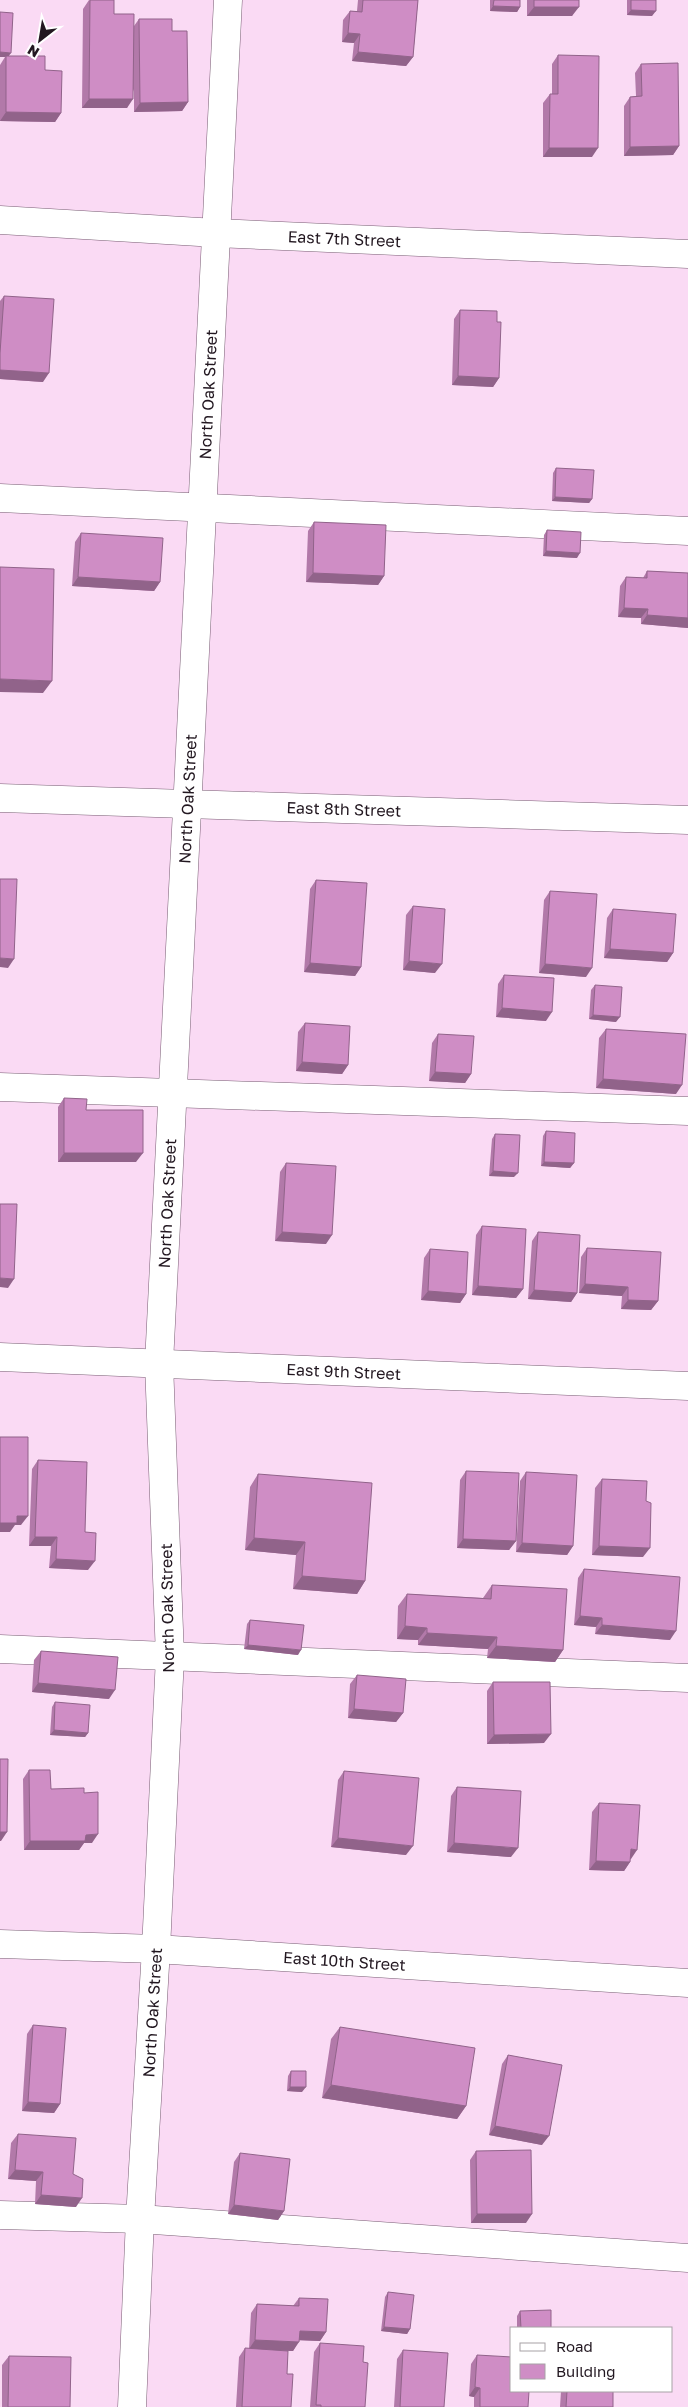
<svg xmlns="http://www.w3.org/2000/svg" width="688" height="2407" font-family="'Golos Text',sans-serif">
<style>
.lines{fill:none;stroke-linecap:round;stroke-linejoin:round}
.minor-casing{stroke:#795e74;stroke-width:29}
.minor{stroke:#fff;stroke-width:28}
.wall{fill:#b279a9}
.shaded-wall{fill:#91638a}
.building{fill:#cf8dc5;stroke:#91638a}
.labels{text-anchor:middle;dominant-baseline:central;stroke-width:5;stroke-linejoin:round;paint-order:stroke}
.street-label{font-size:16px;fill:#221720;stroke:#fff}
</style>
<rect width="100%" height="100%" fill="#fadaf4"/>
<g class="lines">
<defs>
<g id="minor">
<path id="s1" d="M0,220L216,233L688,254"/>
<path d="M0,498L688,531"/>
<path id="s2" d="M0,798L688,820"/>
<path d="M0,1087L688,1111"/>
<path id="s3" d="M0,1357L688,1386"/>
<path d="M0,1649L688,1678"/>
<path id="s4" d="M0,1944L156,1949L688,1983"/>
<path d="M0,2215L140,2219L688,2258"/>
<path id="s5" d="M132,2407L140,2219L156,1949L170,1657L159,1363L228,0"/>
</g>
</defs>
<use href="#minor" class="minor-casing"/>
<use href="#minor" class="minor"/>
</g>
<path class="wall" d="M89,0L134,26L139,19L172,31L188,102L182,111L134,112V89L127,108H82L83,9Z
M358,0H418L413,57L406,66L352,61L354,43L342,42L343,20L350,11H357Z
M490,0H520V7L517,12L490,11Z
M527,0H579L572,16H527Z
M627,0H656L652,16L627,15Z
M0,12L9,56L45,70L61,113L55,122L0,121V65L5,57H0Z
M558,55L592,157H543V103L550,94H552V64Z
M641,64L679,146L673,155L624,156V106L630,97L636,96L635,73Z
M4,296L43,382L0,379V301Z
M460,310L497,322L499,378L493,387L452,385L454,319Z
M556,468L592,499L589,503L552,501L553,473Z
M314,522L384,576L378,585L306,582L308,531Z
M547,530L577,558L543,556L544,535Z
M81,533L160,582L154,591L72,586L75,542Z
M647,571L688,573V628L641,624V618L618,617L620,586L626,577L643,578Z
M316,880L361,967L355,976L304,972L310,889Z
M550,891L586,977L539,973L544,900Z
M413,906L435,973L403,970L406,915Z
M613,909L673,953L667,962L604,958L607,918Z
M504,975L546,1021L496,1017L498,984Z
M595,985L616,1022L589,1019L591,990Z
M305,1023L348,1065L342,1074L296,1071L298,1032Z
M606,1029L676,1094L596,1088L599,1038Z
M438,1034L471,1074L465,1083L429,1081L432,1043Z
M64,1098L86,1110L136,1162H58V1107Z
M546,1131L574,1163L570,1168L541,1166L543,1136Z
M495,1134L514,1177L489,1176L492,1139Z
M286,1163L326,1244L275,1241L280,1172Z
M482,1226L523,1289L516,1298L472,1295L476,1235Z
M538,1232L577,1293L571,1302L528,1299L532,1241Z
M587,1248L658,1301L651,1310L621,1309L622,1296L579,1293L581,1257Z
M430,1249L466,1294L460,1303L421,1300L424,1258Z
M38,1460L85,1532L88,1570L49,1568L51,1546H29L32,1469Z
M466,1471L516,1541L509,1550L457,1548L460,1480Z
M526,1472L573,1546L567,1555L516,1552L520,1481Z
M258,1474L365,1581L357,1594L293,1589L296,1555L245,1550L250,1487Z
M602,1479L643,1557L592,1555L595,1488Z
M584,1569L670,1640L595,1634L596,1627L574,1625L578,1578Z
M492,1585L563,1650L555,1662L487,1658L488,1649L418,1645V1640L397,1639L398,1606L407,1594L483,1598Z
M250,1620L298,1655L244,1649L247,1624Z
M41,1651L109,1699L32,1692L34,1660Z
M357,1675L403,1713L396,1722L348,1718L350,1684Z
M493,1682L544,1743L487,1744V1691Z
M55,1702L88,1733L85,1737L50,1735L52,1707Z
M29,1770L51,1789L84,1793L92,1843H84L79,1850H24L23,1779Z
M344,1771L406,1855L331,1847L338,1780Z
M457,1787L511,1857L447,1852L451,1796Z
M599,1803L631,1859H630V1862L624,1871L589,1870L592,1812Z
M33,2025L60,2104L54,2113L22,2111L27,2034Z
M340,2027L466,2106L457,2119L322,2098L331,2039Z
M508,2055L542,2145L489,2135L502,2064Z
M291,2071L302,2092L287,2091L288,2076Z
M18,2134L73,2174L76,2207L35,2204L36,2181L8,2179L11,2143Z
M476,2151L526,2223H471L470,2160Z
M240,2153L284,2211L278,2220L228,2214L234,2162Z
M388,2292L410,2329L407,2334L381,2331L385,2297Z
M299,2298L326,2332L320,2341L299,2340L293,2351H280L287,2374L291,2407H236L239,2357L245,2348L249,2349L251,2313L257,2304L293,2306Z
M520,2311L551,2328H517V2316Z
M320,2343L363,2362L365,2407H310L314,2352Z
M403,2350L444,2407H394L397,2359Z
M477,2355L528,2407H474V2397L469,2396L471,2364Z
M9,2356L70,2407H2V2365Z
M561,2391H613V2407H560Z"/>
<path class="shaded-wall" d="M493,6L520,7L517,12L490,11Z
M534,7H579L572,16H527Z
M631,10L656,11L652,16L627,15Z
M348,33L360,34L354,43L342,42Z
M0,52L11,53L8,57L6,56L5,57H0Z
M358,52L413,57L406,66L352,61Z
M89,99H133L127,108H82Z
M188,102L182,111L134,112L140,103Z
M6,112L61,113L55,122L0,121Z
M679,146L673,155L624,156L630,147Z
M549,148H598L592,157H543Z
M0,370L49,373L43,382L0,379Z
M458,376L499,378L493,387L452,385Z
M555,497L592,499L589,503L552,501Z
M546,551L580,553L577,558L543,556Z
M313,573L384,576L378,585L306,582Z
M78,577L160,582L154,591L72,586Z
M624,608L648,609L641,618L618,617Z
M647,615L688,618V628L641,624Z
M0,679L52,681L43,693L0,692Z
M610,949L673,953L667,962L604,958Z
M0,958L14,959L8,968L0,967Z
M409,961L442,964L435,973L403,970Z
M310,963L361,967L355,976L304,972Z
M545,964L592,968L586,977L539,973Z
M502,1008L552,1012L546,1021L496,1017Z
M593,1015L620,1017L616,1022L589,1019Z
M302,1062L348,1065L342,1074L296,1071Z
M435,1072L471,1074L465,1083L429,1081Z
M603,1079L682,1085L676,1094L596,1088Z
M64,1153H143L136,1162H58Z
M544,1162L574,1163L570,1168L541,1166Z
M493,1171L518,1173L514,1177L489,1176Z
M282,1232L332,1235L326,1244L275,1241Z
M0,1278L14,1279L8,1288L0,1287Z
M585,1284L628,1287L622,1296L579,1293Z
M478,1286L523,1289L516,1298L472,1295Z
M534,1290L577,1293L571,1302L528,1299Z
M428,1291L466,1294L460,1303L421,1300Z
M628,1300L658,1301L651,1310L621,1309Z
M17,1516H28L21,1525H15L10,1532H0V1523Z
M35,1537H57L51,1546H29Z
M254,1538L305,1542L296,1555L245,1550Z
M463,1539L516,1541L509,1550L457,1548Z
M522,1543L573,1546L567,1555L516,1552Z
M599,1546L650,1548L643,1557L592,1555Z
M56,1559L95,1561L88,1570L49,1568Z
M302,1576L365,1581L357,1594L293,1589Z
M580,1616L602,1618L596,1627L574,1625Z
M602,1625L676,1631L670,1640L595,1634Z
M405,1626L427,1628L418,1640L397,1639Z
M427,1633L497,1637L488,1649L418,1645Z
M248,1645L301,1650L298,1655L244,1649Z
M496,1646L563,1650L555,1662L487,1658Z
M38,1683L115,1690L109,1699L32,1692Z
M354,1709L403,1713L396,1722L348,1718Z
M54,1730L88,1733L85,1737L50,1735Z
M551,1734L544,1743L487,1744L494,1735Z
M0,1832H7L1,1841H0Z
M98,1834L92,1843H84L79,1850H24L30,1841L86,1835Z
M338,1838L413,1846L406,1855L331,1847Z
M454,1843L518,1848L511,1857L447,1852Z
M631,1849L637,1850L631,1859L624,1858Z
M596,1861L630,1862L624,1871L589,1870Z
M331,2085L466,2106L457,2119L322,2098Z
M290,2087H306L302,2092L287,2091Z
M28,2102L60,2104L54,2113L22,2111Z
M495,2126L549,2136L542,2145L489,2135Z
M15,2170L43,2172L36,2181L8,2179Z
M41,2195L82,2198L76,2207L35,2204Z
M234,2205L284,2211L278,2220L228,2214Z
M477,2214H532L526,2223H471Z
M384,2327L410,2329L407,2334L381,2331Z
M300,2331L326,2332L320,2341L293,2340Z
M255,2340L299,2342L293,2351L249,2349Z
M475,2387L480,2388L474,2397L469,2396Z"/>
<path class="building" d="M90,0H114V14H134L133,99H89Z
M363,0H418L413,57L358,52L360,34L348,33L350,11L362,12Z
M494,0H520V7L493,6Z
M534,0H579V7H534Z
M631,0H656V11L631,10Z
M0,12L13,13L11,53L0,52Z
M139,19H172V31H187L188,102L140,103Z
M558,55L599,56L598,148H549L550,94H558Z
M6,56H45V70L62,71L61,113L6,112Z
M678,63L679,146L630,147V97L642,96L641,64Z
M4,296L54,299L49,373L0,370V353Z
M460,310L497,311V322H501L499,378L458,376Z
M556,468L594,470L592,499L555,497Z
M314,522L386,525L384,576L313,573Z
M547,530L581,532L580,553L546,551Z
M81,533L163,538L160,582L78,577Z
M0,567L54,569L52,681L0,679Z
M647,571L688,573V618L647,615L648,609L624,608L626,577L647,578Z
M0,879H17L14,959L0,958Z
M316,880L367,883L361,967L310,963Z
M550,891L597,894L592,968L545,964Z
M413,906L445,909L442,964L409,961Z
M613,909L676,914L673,953L610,949Z
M504,975L554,978L552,1012L502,1008Z
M595,985L622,987L620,1017L593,1015Z
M305,1023L350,1026L348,1065L302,1062Z
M606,1029L686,1034L682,1085L603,1079Z
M438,1034L474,1036L471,1074L435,1072Z
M64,1098L87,1099L86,1110H143V1153H64Z
M546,1131L575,1133L574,1163L544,1162Z
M495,1134L520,1135L518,1173L493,1171Z
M286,1163L336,1166L332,1235L282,1232Z
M0,1204H17L14,1279L0,1278Z
M482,1226L526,1229L523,1289L478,1286Z
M538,1232L580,1235L577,1293L534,1290Z
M587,1248L661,1252L658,1301L628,1300V1287L585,1284Z
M430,1249L468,1252L466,1294L428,1291Z
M0,1437H28V1516H17V1523H0Z
M38,1460L87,1462L85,1532L96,1533L95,1561L56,1559L57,1537H35Z
M466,1471L519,1473L516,1541L463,1539Z
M526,1472L577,1475L573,1546L522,1543Z
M258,1474L372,1483L365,1581L302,1576L305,1542L254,1538Z
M602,1479L647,1481L646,1501L651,1503L650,1548L599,1546Z
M584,1569L680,1577L676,1631L602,1625V1618L580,1616Z
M492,1585L567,1589L563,1650L496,1646L497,1637L427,1633V1628L405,1626L407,1594L491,1599Z
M250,1620L304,1625L301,1650L248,1645Z
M41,1651L118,1657L115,1690L38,1683Z
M357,1675L406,1679L403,1713L354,1709Z
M493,1682H550L551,1734L494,1735Z
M55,1702L90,1705L88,1733L54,1730Z
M0,1759H8L7,1832H0V1837Z
M29,1770H50L51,1789L84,1788V1793L98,1792V1834L86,1835L85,1841H30Z
M344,1771L419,1778L413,1846L338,1838Z
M457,1787L521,1791L518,1848L454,1843Z
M599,1803L640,1805L637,1850L631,1849L630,1862L596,1861Z
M33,2025L66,2028L60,2104L28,2102Z
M340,2027L475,2048L466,2106L331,2085Z
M508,2055L562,2065L549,2136L495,2126Z
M291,2071H306V2087H290Z
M18,2134L76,2138L73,2174L83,2179L82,2198L41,2195L43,2172L15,2170Z
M531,2150L532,2214H477L476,2151Z
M240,2153L290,2159L284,2211L234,2205Z
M388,2292L414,2295L410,2329L384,2327Z
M299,2298L328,2299L326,2332L300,2331L299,2342L255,2340L257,2304L299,2306Z
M551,2310V2328H521L520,2311Z
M320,2343L364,2346L363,2362L368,2363L365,2407H321V2405H316Z
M245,2348L288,2351L287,2374H293L291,2407H242Z
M403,2350L448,2353L444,2407H400Z
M477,2355L512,2357V2391H529L528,2407H480V2388L475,2387Z
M9,2356L71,2357L70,2407H8Z
M567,2391H613V2407H566Z"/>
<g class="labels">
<g class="street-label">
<text stroke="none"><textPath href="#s1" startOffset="345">East 7th Street</textPath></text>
<text stroke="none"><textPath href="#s5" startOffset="2015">North Oak Street</textPath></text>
<text stroke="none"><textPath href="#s5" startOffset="1610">North Oak Street</textPath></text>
<text stroke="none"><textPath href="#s2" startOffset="344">East 8th Street</textPath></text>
<text stroke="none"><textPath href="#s5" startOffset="1205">North Oak Street</textPath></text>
<text stroke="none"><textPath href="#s3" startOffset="344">East 9th Street</textPath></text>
<text transform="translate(167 1608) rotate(-91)">North Oak Street</text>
<text stroke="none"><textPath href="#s4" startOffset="345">East 10th Street</textPath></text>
<text stroke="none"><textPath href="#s5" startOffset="395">North Oak Street</textPath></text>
</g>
</g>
<rect x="510" y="2327" width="162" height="65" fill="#ffffff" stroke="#a7a2a6"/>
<rect x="520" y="2343" width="25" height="8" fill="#ffffff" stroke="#a7a2a6"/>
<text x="556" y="2352" font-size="15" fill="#221720">Road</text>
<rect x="520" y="2364" width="25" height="15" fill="#cf8dc5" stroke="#a7a2a6"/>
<text x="556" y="2377" font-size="15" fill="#221720">Building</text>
<g transform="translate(40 40) rotate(211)" stroke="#ffffff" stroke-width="4" paint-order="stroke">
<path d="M0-4L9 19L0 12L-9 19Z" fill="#221720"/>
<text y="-8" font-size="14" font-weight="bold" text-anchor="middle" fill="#221720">N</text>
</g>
</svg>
